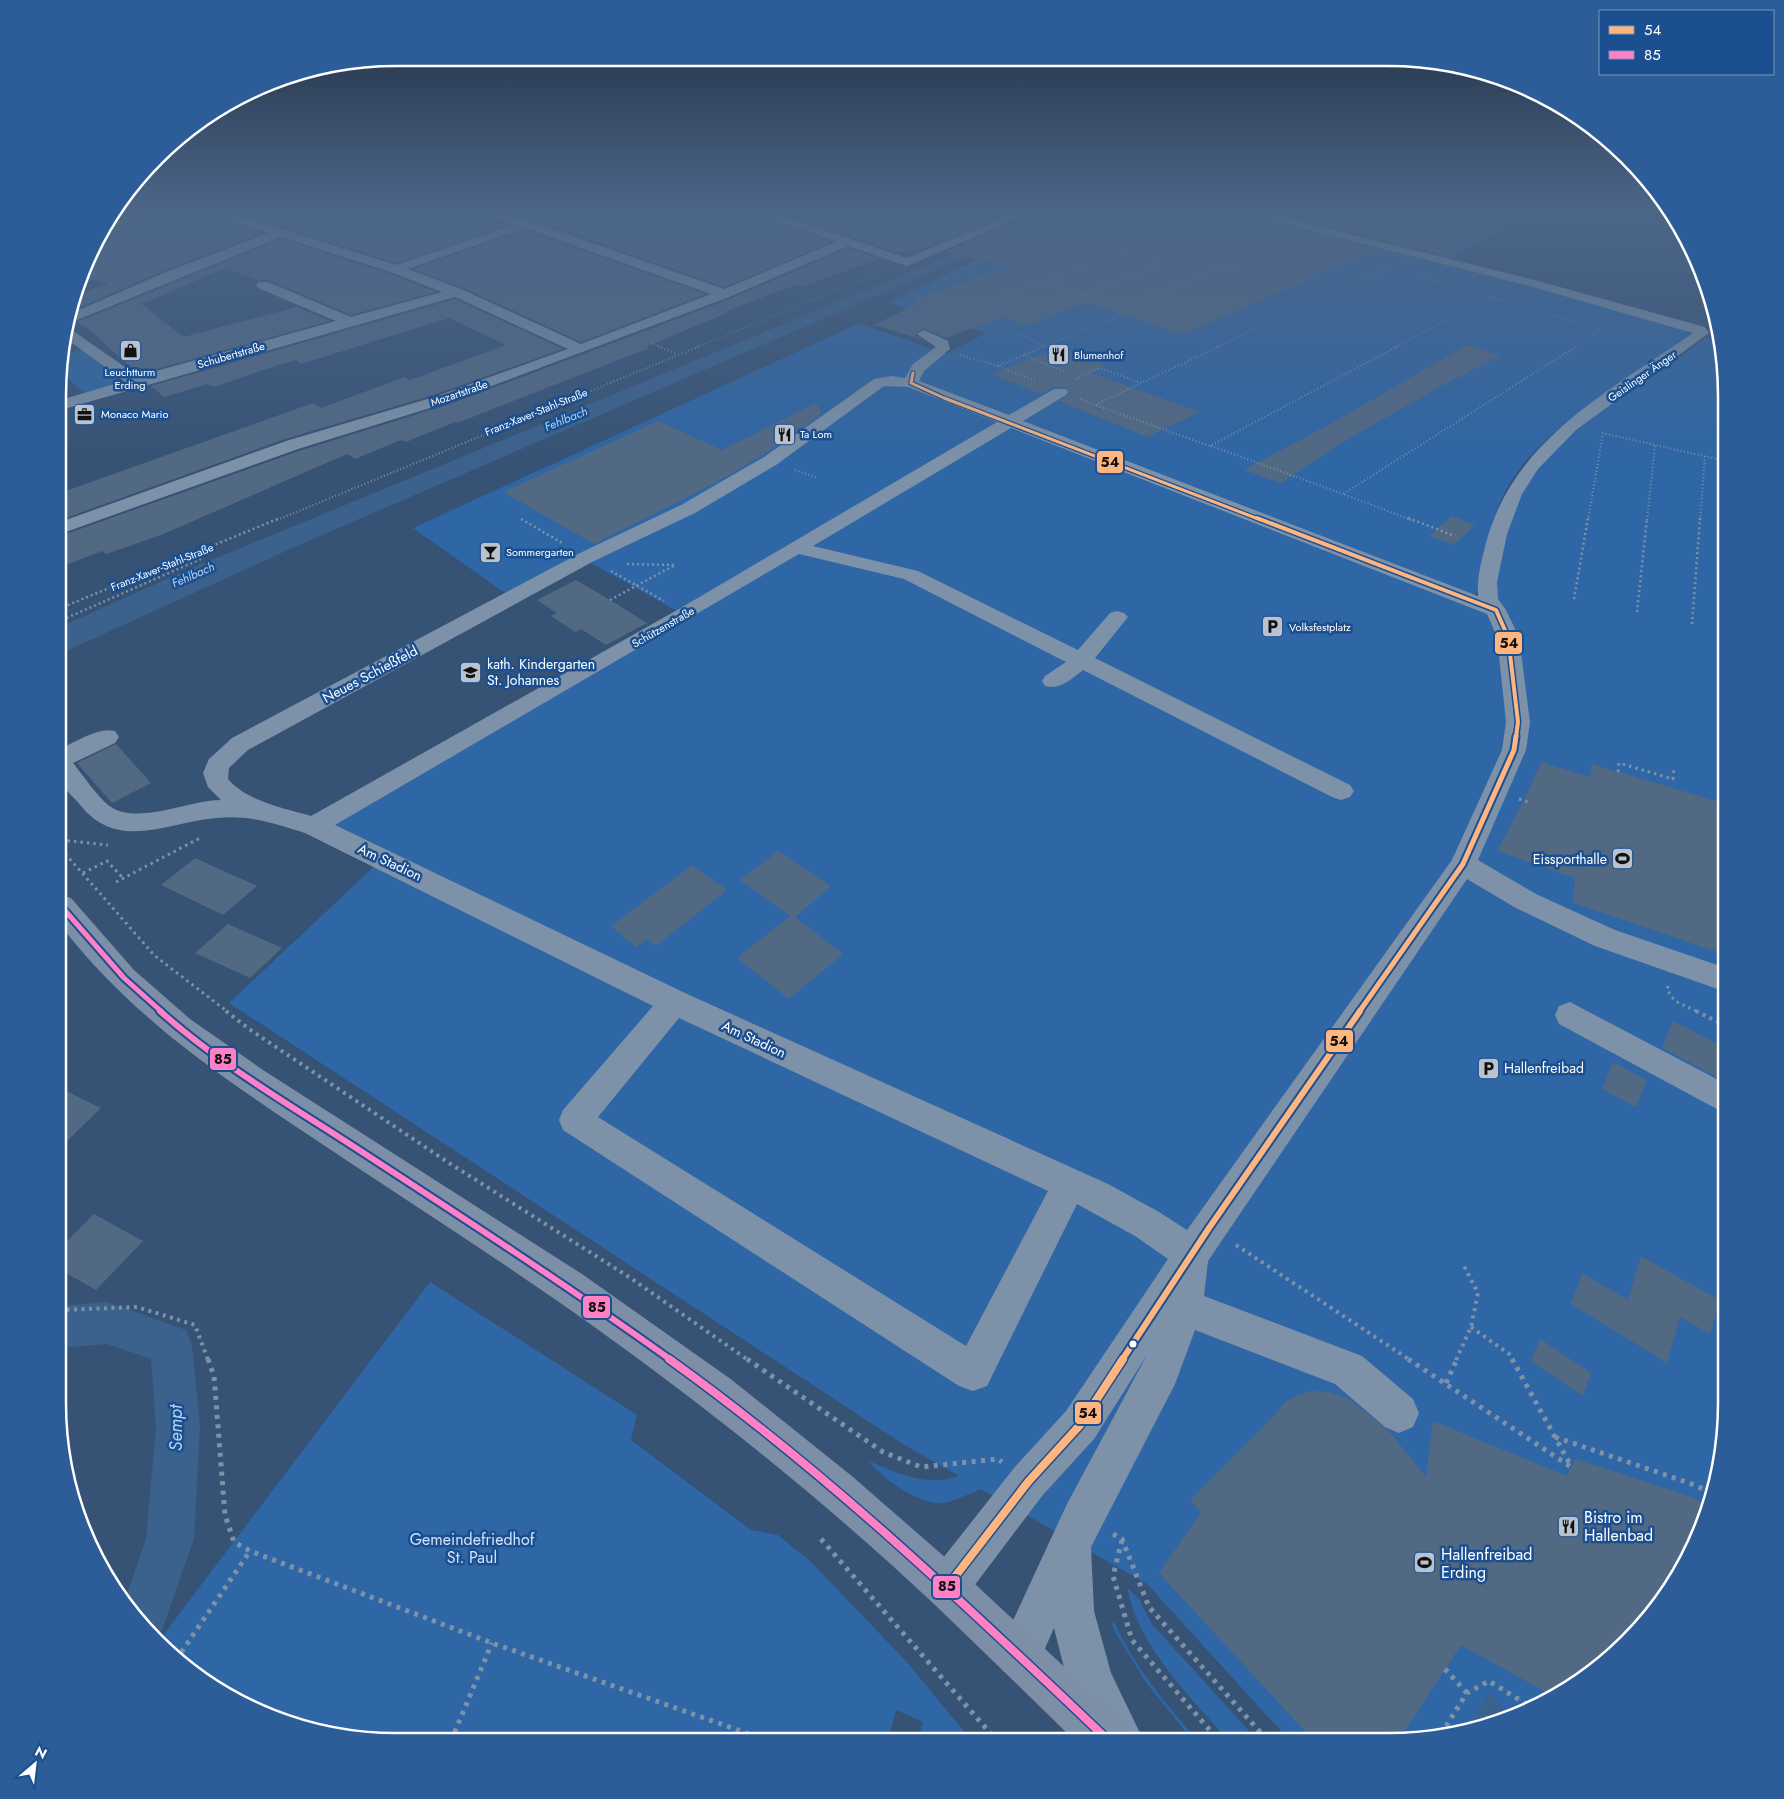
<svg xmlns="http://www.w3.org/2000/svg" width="1784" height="1799" font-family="Jost,sans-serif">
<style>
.green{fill:#2f66a5}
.water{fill:#3b618d}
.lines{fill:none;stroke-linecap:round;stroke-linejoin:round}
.canal{fill:#3b618d;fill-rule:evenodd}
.building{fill:#526984}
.path-far5{stroke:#7d92a8;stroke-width:1;stroke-dasharray:1 2;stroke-linecap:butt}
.path-far4{stroke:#7d92a8;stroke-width:2;stroke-dasharray:1 2.5;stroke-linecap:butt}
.path-far3{stroke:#7d92a8;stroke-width:2.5;stroke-dasharray:2 3;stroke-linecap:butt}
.path-far2{stroke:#7d92a8;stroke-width:3;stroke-dasharray:2.5 4;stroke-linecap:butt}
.path-far1{stroke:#7d92a8;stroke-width:4;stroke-dasharray:3 4.5;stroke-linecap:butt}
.path{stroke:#7d92a8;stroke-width:5;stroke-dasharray:4 5.5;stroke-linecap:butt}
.minor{fill:#7d92a8;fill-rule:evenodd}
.major{fill:#7d8ea7;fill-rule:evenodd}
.bus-1-far4-casing{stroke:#1b4f8f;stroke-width:5.5}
.bus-1-far3-casing{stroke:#1b4f8f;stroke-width:7}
.bus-1-far2-casing{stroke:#1b4f8f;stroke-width:9}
.bus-1-far1-casing{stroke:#1b4f8f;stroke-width:10}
.bus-1-casing{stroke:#1b4f8f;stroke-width:11}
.bus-2-far2-casing{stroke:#1b4f8f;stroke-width:9}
.bus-2-far1-casing{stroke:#1b4f8f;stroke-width:10}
.bus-2-casing{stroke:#1b4f8f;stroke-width:11}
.bus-1-far4{stroke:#ffb580;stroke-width:3}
.bus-1-far3{stroke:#ffb580;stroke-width:4}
.bus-1-far2{stroke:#ffb580;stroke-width:5}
.bus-1-far1{stroke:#ffb580;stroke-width:6}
.bus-1{stroke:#ffb580;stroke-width:8}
.bus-2-far2{stroke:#ff80c5;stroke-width:5}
.bus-2-far1{stroke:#ff80c5;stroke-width:6}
.bus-2{stroke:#ff80c5;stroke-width:8}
.bus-dot{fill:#fff;stroke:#1b4f8f;stroke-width:2}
.labels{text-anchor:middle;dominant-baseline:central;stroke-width:5;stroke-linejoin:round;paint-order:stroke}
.far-street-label{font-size:11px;fill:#fff;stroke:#1b4f8f}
.far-poi-label{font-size:11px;fill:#fff;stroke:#1b4f8f;text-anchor:start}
.far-water-label{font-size:12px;font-style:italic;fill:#b5d3f5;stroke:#1b4f8f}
.poi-label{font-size:14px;fill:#fff;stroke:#1b4f8f;text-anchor:start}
.street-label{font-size:14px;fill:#fff;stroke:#1b4f8f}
.near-poi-label{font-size:16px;fill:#fff;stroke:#1b4f8f;text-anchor:start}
.near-park-label{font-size:16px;fill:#cfe3fa;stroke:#1b4f8f}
.near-water-label{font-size:18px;font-style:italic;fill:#b5d3f5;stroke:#1b4f8f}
.rim{fill:none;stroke:#fff;stroke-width:2.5}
.line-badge{stroke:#1b4f8f;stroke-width:2}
.pale-badge-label{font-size:14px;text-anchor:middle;font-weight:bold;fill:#111}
</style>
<rect width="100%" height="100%" fill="#365274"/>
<path class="green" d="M1044,210H1535L1448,260L1437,257L1451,248L1428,241L1410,250L1401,248L1419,239L1394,233L1374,241L1367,239L1386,231L1364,224L1339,233L1308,230L1499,277L1684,328L1690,333V336C1639,372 1563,416 1524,463C1497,496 1480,549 1479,591L1474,595L912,386L1474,597L1481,596L1526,482L1577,425L1668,366L1705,338L1719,339L1726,375V1424L1715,1490L1691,1553L1643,1626L1594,1672L1497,1723L1409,1741H1290L1147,1584L981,1489C968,1494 949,1505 935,1503C912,1499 883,1479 869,1461C899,1474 926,1487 959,1476L906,1446L229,1003L384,857L311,820L677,611L582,558L509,596L413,528L860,323L946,354L986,333L887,303L1027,236Z
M82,349L123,383L86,392L82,391L64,375V354Z
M430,1282L637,1415L631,1440L751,1530L778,1535L810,1561L906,1661L972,1741H918L923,1722L896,1710L888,1741H375L309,1730L227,1696L173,1658L158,1642Z
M1127,1587L1139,1599L1152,1624L1258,1741H1229C1191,1698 1137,1645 1127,1587Z
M1114,1622C1135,1667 1165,1703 1198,1741H1193L1147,1684L1115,1632L1112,1624Z"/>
<path class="water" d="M1034,221L978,252L299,545L62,653V626L180,573Z
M1489,1693L1511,1716L1497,1723L1467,1729Z"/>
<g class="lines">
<path class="canal" d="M107,1302L186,1330L192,1345L200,1426L194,1539L158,1641L127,1609L124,1602L146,1539L156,1426L151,1359L107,1344L59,1348V1306Z"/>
</g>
<path class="building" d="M164,210H199L262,233L165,270L71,311L77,296L109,283L84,278L101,233Z
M229,210H468L506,225L396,263Z
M498,210H649L654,225L692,210H745L831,242L724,287L542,223Z
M773,210H1227L1430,263L1372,250L1303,279L1306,280L1182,335L1085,303L1025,326L1004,317L945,338L923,328L915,335L923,340L874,325L919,303L912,300L1008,267L947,251L1018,221L1017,215L1006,214L930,246L909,252H896Z
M1262,210H1451L1502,223L1443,255Z
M525,230L532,233L706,294L581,342L462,287L413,269Z
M281,239L390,274L436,292L351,315L269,280H258L225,268L142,304L183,337L297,307L330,321L138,374L91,331L77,322Z
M848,248L879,259L801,287L795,285L724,312L726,313L646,347L649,348L457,423L455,422L406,442L401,440L355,459L347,454L161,535L106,554L102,551L63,566V535L299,451L447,405L730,299Z
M455,299L563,349L433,395L285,439L63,519V492L313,403L321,408L405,377L410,380L506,345L449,318L301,364L296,360L278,365L214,387L208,384L164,397L151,386Z
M1467,345L1501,356L1441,386L1338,445L1281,483L1244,470L1332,423Z
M1062,347L1106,366L1091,373L1200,412L1147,437L1059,401L1070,393L1066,387H1053L1041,394L991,374Z
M816,403L822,414L763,455L717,482L594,544L503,492L658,421L722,450Z
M1452,516L1475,525L1454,545L1429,536Z
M576,580L610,600L647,623L606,645L581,629L575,632L551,616L557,613L537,600Z
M116,744L151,783L112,803L77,763Z
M1541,762L1590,777L1592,764L1726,804V955L1573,903L1575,878L1497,851L1528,792Z
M778,851L831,886L795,917L843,954L789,999L737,958L790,916L740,880Z
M195,858L257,886L223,915L161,885Z
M692,865L727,890L656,946L647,939L636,947L611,926Z
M228,924L282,948L250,978L195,953Z
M1673,1021L1726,1048V1082L1662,1048Z
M1613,1062L1647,1080L1636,1107L1602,1089Z
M60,1088L101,1108L60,1148Z
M94,1214L143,1241L96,1290L59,1269V1249Z
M1641,1256L1719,1300L1710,1334L1680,1317L1667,1363L1571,1304L1582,1273L1628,1300Z
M1540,1339L1591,1373L1583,1396L1531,1361Z
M1312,1391L1329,1392L1349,1399L1388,1430L1426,1477L1433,1421L1567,1476L1575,1459L1689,1496L1709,1506L1691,1553L1643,1626L1594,1672L1551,1695L1461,1645L1398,1741H1314L1159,1573L1201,1512L1190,1500L1274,1416L1284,1403L1297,1395Z"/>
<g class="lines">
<path class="path-far5" d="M1202,210L1215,215
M1030,226L1045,230
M1306,248L1327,254L1331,253
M1124,251L1156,262
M1178,256L1217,269
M1422,277L1490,297
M1042,281L1122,308
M1080,294L1160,266L1156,262L1251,233
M966,309L1218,217
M651,343L661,347
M1045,346L928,292L948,275L1094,210
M697,347L879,273
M1043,347L1127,312L1122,308L1217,269L1248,262L1295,244L1298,245
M1217,347L1388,267
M1396,347L1491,297L1602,330L1575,347"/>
<path class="path-far4" d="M658,346L676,354
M1220,346L1095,405L1210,446L1398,346
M960,355L998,366
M1024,355L1065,372
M1075,379L1097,369H1103L1141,383
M1035,381L998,366L1045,346
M1080,399L1095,405
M1602,433L1726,461
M1211,446L1343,494
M795,470L818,478
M277,520L700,346
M1411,520L1343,494L1577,346
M1588,520L1603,433
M1647,520L1655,445
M1700,520L1705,456"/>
<path class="path-far3" d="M1408,518L1455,536
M521,519L564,544
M627,564L675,565
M611,571L664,601
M1574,599L1588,518
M610,600L675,565
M63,607L280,518
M1637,612L1647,518
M62,620L203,558L204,550
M1692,624L1700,518"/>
<path class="path-far2" d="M1618,772L1619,763L1673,779L1674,767
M1519,799L1528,802
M61,840L108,845
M61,849L155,956L228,1012
M83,873L107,861L123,878
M116,882L202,837
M1668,986L1667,990L1675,1001L1698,1012"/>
<path class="path-far1" d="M226,1011L249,1029L446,1161L629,1277L748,1360
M1696,1011L1726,1026
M1236,1245L1410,1360
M59,1310L137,1307L195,1325L208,1360
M1471,1327L1509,1354L1512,1360
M1456,1360L1471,1327L1478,1293L1464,1266"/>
<path class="path" d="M208,1359L214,1376L225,1515L234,1542L250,1551L492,1643L769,1741
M747,1359L883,1452L921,1467L998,1459L1002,1462
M1408,1359L1571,1467
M1512,1359L1571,1466
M1446,1383L1457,1359
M1555,1437L1692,1484L1714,1494
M1113,1534L1122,1539L1149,1607L1268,1741
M821,1539L997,1741
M1122,1540L1113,1576L1132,1640L1219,1741
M176,1660L250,1551
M1445,1669L1467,1693
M1441,1734L1467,1693L1489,1681L1529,1706
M451,1741L492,1643"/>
<path class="minor" d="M143,210H162L101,231L106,223Z
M201,210H221L396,265L512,225L470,210H490L541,225L724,289L836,242L747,210H766L907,258L1007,216H1015L1017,219L907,266L848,246L729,297L446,403L298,449L63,533V521L286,441L434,397L568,349L455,297L64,409V399L124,381L64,337L66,326L138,376L336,321L258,288L256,285L258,282H268L351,317L442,292L391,272L281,237L67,324L70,314L166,272L268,233ZM525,228L533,231L711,294L581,344L461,289L408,269Z
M1229,210H1252L1531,279L1705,327L1709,333L1576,430L1538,469L1522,494L1507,534L1497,582L1498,599L1506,610L1519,637L1530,722L1526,750L1478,860L1536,894L1615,930L1726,968V992L1595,946L1516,908L1467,879L1208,1261L1204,1296L1362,1356L1413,1399L1419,1413L1413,1427L1399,1433L1385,1427L1335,1384L1195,1330L1175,1384L1091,1547L1094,1611L1111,1673L1140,1733L1137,1741H1096L1067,1680L1054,1628L1035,1671L1019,1677L1003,1671L997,1655L1067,1504L1147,1355L1094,1439L1042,1496L962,1602L947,1609L932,1602L925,1587L932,1572L1014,1468L1066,1411L1168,1259L1135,1236L1077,1204L987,1386L973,1391L959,1386L563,1130L559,1120L563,1110L653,1006L305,833C273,823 250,815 216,818C168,822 119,852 81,806C76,799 65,791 62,782C58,774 62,758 62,748C78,741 98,727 115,731L119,737L115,743L73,763C83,775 98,798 111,807C138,825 190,800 221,800L208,787L203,773L209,759L232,738L580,553L681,505L764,457L874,379L892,376L905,378L913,364L936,347L917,334L924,330L948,341L950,349L924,371L919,381L1009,415L1054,389H1066L1068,392L1066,395L1023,421L1478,596C1477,580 1480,566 1484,551C1508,442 1608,392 1693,333L1522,284ZM884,386L908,387L997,422L679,609L311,816C284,808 248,802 228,779L229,768L248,750L594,561L695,513L776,465ZM1011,428L1487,614L1497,637L1506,722L1502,750L1452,860L1187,1230L1159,1212L1108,1184L685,993L335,825L799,554L904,579L1066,662L1045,676L1042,681L1045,686C1061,690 1071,679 1083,670L1332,797L1341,800L1350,797L1354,791L1350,785L1095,658L1128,617L1124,613L1117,611L1110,613L1078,650L918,571L813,546ZM679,1018L1048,1191L966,1346L598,1117Z
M1570,1002L1726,1084V1114L1559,1024L1555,1015L1559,1006Z"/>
<path class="major" d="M61,895L71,898L134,970L190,1019L263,1070L582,1274L732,1380L853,1477L962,1572L1126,1724L1132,1741H1075C1028,1695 981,1649 934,1604C816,1493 688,1392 556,1300C475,1244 392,1191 310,1136C217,1074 131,1016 61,926Z"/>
<defs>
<path id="bus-1-far4" d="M913,373L911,383L944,398L1261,520"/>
<path id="bus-1-far3" d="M1257,518L1496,610L1508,637L1518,722L1516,737"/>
<path id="bus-1-far2" d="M1359,1012L1463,864L1514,750L1516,736"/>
<path id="bus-1-far1" d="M1122,1360L1209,1228L1360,1011"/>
<path id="bus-1" d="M947,1587L1028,1482L1080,1425L1123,1359"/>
<path id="bus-2-far2" d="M61,906L124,978L162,1012"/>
<path id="bus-2-far1" d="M160,1011C219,1064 290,1105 356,1148C462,1217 568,1286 671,1360"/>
<path id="bus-2" d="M669,1359C827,1472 968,1607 1109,1741"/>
</defs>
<use href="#bus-1-far4" class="bus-1-far4-casing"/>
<use href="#bus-1-far3" class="bus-1-far3-casing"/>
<use href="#bus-1-far2" class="bus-1-far2-casing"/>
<use href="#bus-1-far1" class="bus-1-far1-casing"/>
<use href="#bus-1" class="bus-1-casing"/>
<use href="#bus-2-far2" class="bus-2-far2-casing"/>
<use href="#bus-2-far1" class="bus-2-far1-casing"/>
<use href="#bus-2" class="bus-2-casing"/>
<use href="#bus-1-far4" class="bus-1-far4"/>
<use href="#bus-1-far3" class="bus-1-far3"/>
<use href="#bus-1-far2" class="bus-1-far2"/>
<use href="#bus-1-far1" class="bus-1-far1"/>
<use href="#bus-1" class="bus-1"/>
<use href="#bus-2-far2" class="bus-2-far2"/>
<use href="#bus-2-far1" class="bus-2-far1"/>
<use href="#bus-2" class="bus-2"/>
</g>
<linearGradient id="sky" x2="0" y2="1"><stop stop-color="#1e2d40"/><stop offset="0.45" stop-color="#4c6688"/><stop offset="1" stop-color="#4c6688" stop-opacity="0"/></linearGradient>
<rect width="1784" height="462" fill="url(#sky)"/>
<defs>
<symbol id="shop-square" viewBox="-11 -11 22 22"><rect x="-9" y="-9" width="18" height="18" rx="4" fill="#b9c2ce" stroke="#1b4f8f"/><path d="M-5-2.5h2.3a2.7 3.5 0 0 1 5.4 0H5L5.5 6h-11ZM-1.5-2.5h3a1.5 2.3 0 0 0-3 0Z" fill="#111"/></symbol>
<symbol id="restaurant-square" viewBox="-11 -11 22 22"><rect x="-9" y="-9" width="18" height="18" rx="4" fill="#b9c2ce" stroke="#1b4f8f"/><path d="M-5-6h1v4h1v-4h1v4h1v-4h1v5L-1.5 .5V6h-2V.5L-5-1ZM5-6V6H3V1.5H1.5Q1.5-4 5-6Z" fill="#111"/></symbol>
<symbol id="office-square" viewBox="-11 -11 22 22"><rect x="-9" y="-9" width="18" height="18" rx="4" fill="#b9c2ce" stroke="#1b4f8f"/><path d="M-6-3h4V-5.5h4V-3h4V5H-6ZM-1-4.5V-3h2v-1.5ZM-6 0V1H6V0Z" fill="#111"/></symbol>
<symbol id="bar-square" viewBox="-11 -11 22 22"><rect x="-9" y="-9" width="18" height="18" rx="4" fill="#b9c2ce" stroke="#1b4f8f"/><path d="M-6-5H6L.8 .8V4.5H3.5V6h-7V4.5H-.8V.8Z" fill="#111"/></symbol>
<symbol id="parking-square" viewBox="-11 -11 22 22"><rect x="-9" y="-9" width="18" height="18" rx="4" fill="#b9c2ce" stroke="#1b4f8f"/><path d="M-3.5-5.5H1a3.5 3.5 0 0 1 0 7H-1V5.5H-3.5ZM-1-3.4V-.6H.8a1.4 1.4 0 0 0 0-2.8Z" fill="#111"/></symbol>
<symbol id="school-square" viewBox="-11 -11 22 22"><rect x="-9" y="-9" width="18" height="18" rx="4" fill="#b9c2ce" stroke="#1b4f8f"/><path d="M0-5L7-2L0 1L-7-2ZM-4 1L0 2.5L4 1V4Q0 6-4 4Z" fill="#111"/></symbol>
<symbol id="stadium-square" viewBox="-11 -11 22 22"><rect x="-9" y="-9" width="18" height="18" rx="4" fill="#b9c2ce" stroke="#1b4f8f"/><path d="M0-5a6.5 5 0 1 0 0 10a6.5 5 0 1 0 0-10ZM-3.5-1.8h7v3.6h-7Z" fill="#111"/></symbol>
</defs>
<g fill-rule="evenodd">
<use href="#shop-square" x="118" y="338" width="25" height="25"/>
<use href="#restaurant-square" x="1046" y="342" width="25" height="25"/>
<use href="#office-square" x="72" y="402" width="25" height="25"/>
<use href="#restaurant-square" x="772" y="422" width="25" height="25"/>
<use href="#bar-square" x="478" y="540" width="25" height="25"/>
<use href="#parking-square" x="1260" y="614" width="25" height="25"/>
<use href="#school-square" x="458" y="660" width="25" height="25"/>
<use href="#stadium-square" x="1610" y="846" width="25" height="25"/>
<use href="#parking-square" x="1476" y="1056" width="25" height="25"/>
<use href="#restaurant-square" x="1556" y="1514" width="25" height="25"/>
<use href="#stadium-square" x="1412" y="1550" width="25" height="25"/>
</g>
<circle class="bus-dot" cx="1133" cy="1344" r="4.5"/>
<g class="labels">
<g class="far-street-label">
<text transform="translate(231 355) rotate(-16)">Schubertstraße</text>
<text transform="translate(1642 376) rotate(-35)">Geislinger Änger</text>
<text transform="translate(459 393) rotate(-19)">Mozartstraße</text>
<text transform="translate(536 412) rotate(-22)">Franz-Xaver-Stahl-Straße</text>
<text transform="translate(162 567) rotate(-22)">Franz-Xaver-Stahl-Straße</text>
<text transform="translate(663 627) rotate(-30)">Schützenstraße</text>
</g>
<g class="far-poi-label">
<text x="1074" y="355">Blumenhof</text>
<text x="130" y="372" text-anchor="middle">Leuchtturm<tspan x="130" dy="13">Erding</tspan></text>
<text x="101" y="414">Monaco Mario</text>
<text x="800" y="434">Ta Lom</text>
<text x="506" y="552">Sommergarten</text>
<text x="1289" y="627">Volksfestplatz</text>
</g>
<g class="far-water-label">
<text transform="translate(566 419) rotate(-22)">Fehlbach</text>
<text transform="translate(193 575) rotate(-24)">Fehlbach</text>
</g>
<g class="poi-label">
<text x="487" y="664">kath. Kindergarten<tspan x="487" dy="16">St. Johannes</tspan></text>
<text x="1607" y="859" text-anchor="end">Eissporthalle</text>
<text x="1504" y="1068">Hallenfreibad</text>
</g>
<g class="street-label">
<text transform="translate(370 674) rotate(-28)">Neues Schießfeld</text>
<text transform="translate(390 862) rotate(25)">Am Stadion</text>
<text transform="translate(754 1039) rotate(25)">Am Stadion</text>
</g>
<g class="near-poi-label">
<text x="1584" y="1517">Bistro im<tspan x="1584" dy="18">Hallenbad</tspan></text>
<text x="1441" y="1554">Hallenfreibad<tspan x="1441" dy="18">Erding</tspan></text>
</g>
<g class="near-park-label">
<text x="472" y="1539">Gemeindefriedhof<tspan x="472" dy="18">St. Paul</tspan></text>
</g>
<g class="near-water-label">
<text transform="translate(176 1428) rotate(-90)">Sempt</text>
</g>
</g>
<path d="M0 0H1784V1799H0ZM396 66H1388A330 330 0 0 1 1718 396V1403A330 330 0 0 1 1388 1733H396A330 330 0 0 1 66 1403V396A330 330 0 0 1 396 66Z" fill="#2d5d98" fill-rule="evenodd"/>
<path class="rim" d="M396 66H1388A330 330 0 0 1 1718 396V1403A330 330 0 0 1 1388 1733H396A330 330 0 0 1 66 1403V396A330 330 0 0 1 396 66Z"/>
<g class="line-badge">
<rect x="1096" y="450" width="28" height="24" rx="5" fill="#ffb580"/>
<rect x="1494" y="631" width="29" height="24" rx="5" fill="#ffb580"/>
<rect x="1325" y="1029" width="29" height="24" rx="5" fill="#ffb580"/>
<rect x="209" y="1047" width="28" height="24" rx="5" fill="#ff80c5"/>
<rect x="582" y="1295" width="29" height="24" rx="5" fill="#ff80c5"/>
<rect x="1074" y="1401" width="28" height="24" rx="5" fill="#ffb580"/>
<rect x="932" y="1575" width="29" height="24" rx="5" fill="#ff80c5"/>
</g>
<g class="pale-badge-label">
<text x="1110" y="467">54</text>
<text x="1509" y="648">54</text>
<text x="1339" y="1046">54</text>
<text x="223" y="1064">85</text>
<text x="597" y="1312">85</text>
<text x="1088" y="1418">54</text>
<text x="947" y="1591">85</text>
</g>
<rect x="1599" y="10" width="175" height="65" fill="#1b4f8f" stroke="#7695bc"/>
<rect x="1609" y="26" width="25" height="8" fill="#ffb580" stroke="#7695bc"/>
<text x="1644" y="35" font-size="15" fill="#ffffff">54</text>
<rect x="1609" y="51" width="25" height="8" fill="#ff80c5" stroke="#7695bc"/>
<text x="1644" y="60" font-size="15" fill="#ffffff">85</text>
<g transform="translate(35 1764) rotate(28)" stroke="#1b4f8f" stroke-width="4" paint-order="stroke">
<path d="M0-4L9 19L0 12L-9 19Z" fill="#ffffff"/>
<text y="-8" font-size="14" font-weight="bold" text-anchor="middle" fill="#ffffff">N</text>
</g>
</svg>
